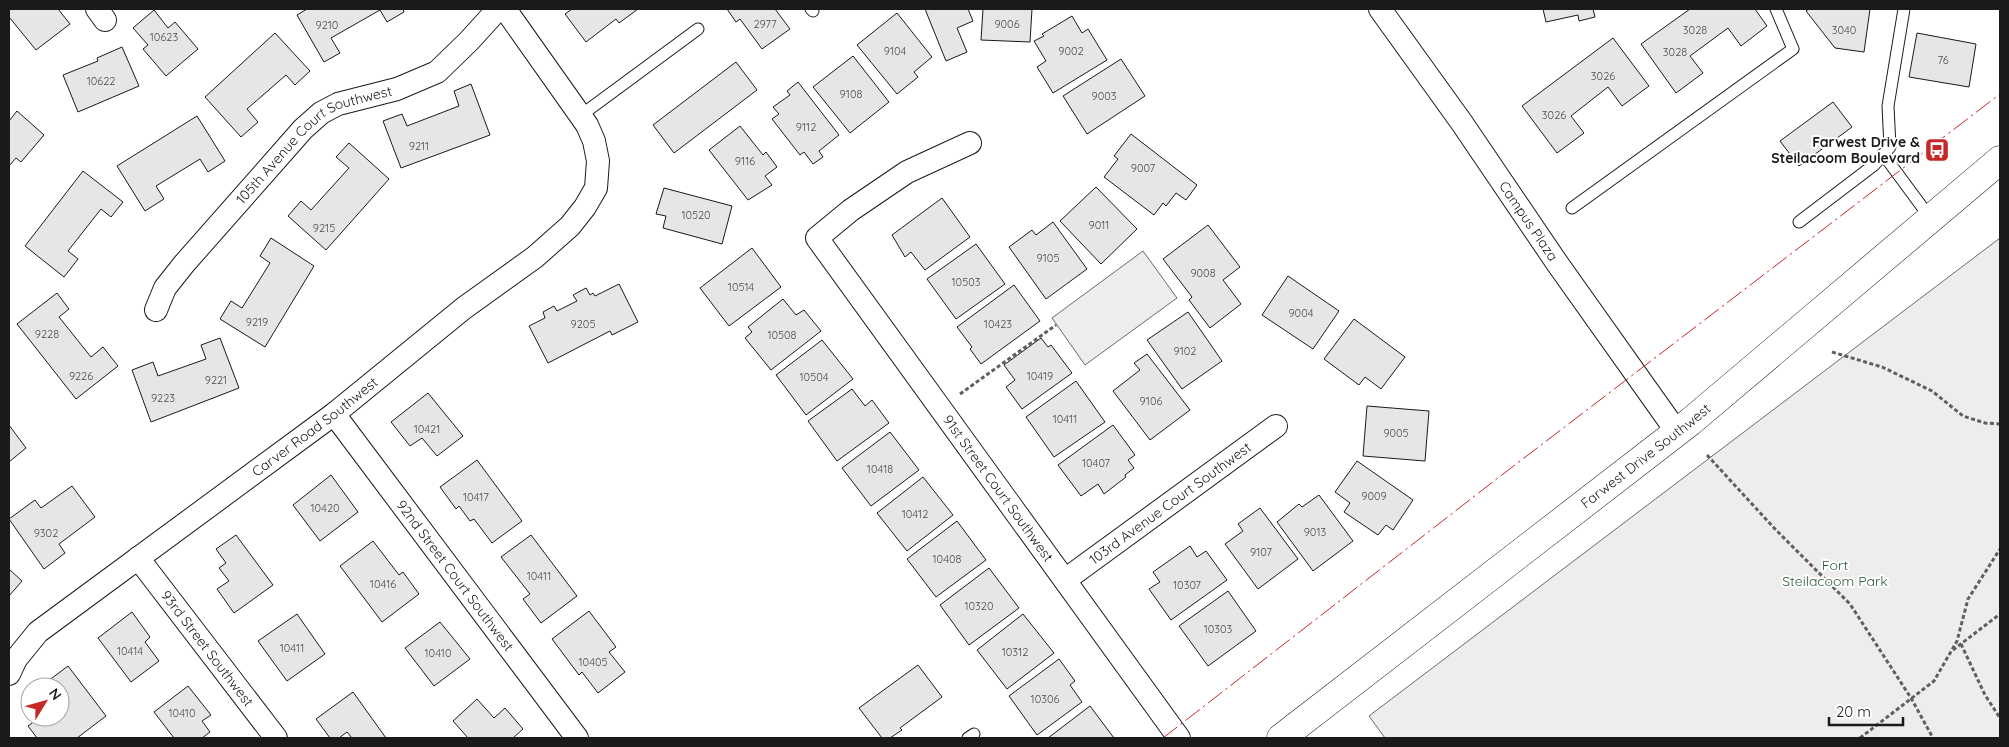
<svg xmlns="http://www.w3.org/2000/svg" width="2009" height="747" font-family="Quicksand,sans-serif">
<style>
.built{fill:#ededed;stroke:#6a6a6a}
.building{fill:#e6e6e6;stroke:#1a1a1a}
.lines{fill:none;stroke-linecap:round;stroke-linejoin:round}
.service-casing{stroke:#1a1a1a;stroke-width:13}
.minor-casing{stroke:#1a1a1a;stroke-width:24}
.tertiary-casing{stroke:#1a1a1a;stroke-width:29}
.path{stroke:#5f5f5f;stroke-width:3;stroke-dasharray:4 2.5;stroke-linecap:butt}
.service{stroke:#fff;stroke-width:11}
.minor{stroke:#fff;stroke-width:22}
.tertiary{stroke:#fff;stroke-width:28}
.power{stroke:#c62828;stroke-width:1;stroke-dasharray:18 4 2.5 4;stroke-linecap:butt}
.labels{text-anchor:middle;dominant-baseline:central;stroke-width:4;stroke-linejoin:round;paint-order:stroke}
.number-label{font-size:11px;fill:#4d4d4d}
.poi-label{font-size:14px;font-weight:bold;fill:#1a1a1a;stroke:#fff;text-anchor:end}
.street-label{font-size:14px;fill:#1a1a1a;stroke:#fff}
.park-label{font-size:14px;fill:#2b5a34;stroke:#fff}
</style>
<rect width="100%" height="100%" fill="#fff"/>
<path class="built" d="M2000,238V738H1385L1369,716Z
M1143,251L1177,298L1085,365L1052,318Z"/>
<path class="building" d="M9,9H58L70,24L36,50L9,17Z
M307,9H403L404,12L387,22L380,10L331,38L340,53L324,62L297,15Z
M572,9H638L619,23L616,19L586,42L565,14Z
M727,9H775L790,29L762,49L740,19L736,22Z
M925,9H968L973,21L957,28L967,52L946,61Z
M983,9H1032L1030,42L981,40Z
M1543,9H1593L1595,17L1579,21L1578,15L1546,22Z
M1690,9H1755L1767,26L1741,46L1728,28L1690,56L1703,73L1676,93L1641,44Z
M1809,9H1870L1864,52L1835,48L1806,11Z
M154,10L168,28L175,22L198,49L166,76L143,49L148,45L133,28Z
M897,13L932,57L914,72L918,77L897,94L857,45Z
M1072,16L1082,33L1088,29L1107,60L1053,93L1037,67L1046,61L1034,41L1044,36L1042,34Z
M275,33L310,71L295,85L286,75L247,109L258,122L241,137L205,97Z
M1917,33L1976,44L1969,87L1909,77Z
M1613,38L1649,86L1622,106L1608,87L1571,116L1584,133L1557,153L1522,106Z
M122,47L139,86L78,112L63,75L98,61L97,58Z
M853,56L889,102L850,133L813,87Z
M1121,59L1145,96L1087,134L1063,96Z
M736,62L757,90L674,153L653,125Z
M798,82L839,135L819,151L823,157L813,164L804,152L800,155L772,119L779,114L773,107L790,95L787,91Z
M471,84L490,135L401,168L383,121L402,114L407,126L459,106L454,91Z
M1833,102L1852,127L1799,166L1780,141Z
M17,111L44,135L21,162L16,158L9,166V121Z
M197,116L225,161L208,172L200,159L156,186L164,199L145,211L117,166Z
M740,126L763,155L766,152L777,167L765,176L772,185L748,200L709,150Z
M1131,134L1197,185L1186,200L1176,193L1166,206L1163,203L1154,215L1104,177L1118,159L1114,156Z
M349,143L389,179L326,250L288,216L301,201L311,210L349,168L336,157Z
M83,171L123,202L111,217L101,209L68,251L78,259L64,277L25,246Z
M1096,187L1137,229L1101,264L1060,221Z
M664,188L732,206L722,244L663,228L666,216L656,214Z
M942,198L970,237L925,270L911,252L905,257L892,235Z
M1053,222L1087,269L1046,299L1009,247L1032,230L1036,235Z
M1208,225L1240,267L1223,280L1241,304L1210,328L1189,300L1192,297L1163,259Z
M271,238L314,266L265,347L220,319L231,301L242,308L270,263L260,256Z
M976,244L1005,284L956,319L927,279Z
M752,248L781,287L729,326L700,288Z
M1288,276L1339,311L1313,349L1262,315Z
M619,284L638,322L612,335L610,331L548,363L529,326L545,318L543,312L554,306L557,311L577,301L573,295L586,288L590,295L593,293L595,296Z
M1014,285L1040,321L981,364L970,349L972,347L957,327Z
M57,293L69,309L59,317L91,357L103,347L118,366L76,399L17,324Z
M783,299L796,315L804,310L821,331L771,370L745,338L752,332L748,327Z
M1188,312L1222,361L1182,389L1147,340Z
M1354,319L1405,357L1381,389L1365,377L1359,385L1324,359Z
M220,338L239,388L151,422L132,370L153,362L158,376L206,359L201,345Z
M1041,338L1048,347L1051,345L1072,373L1022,409L1006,387L1015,380L1004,365Z
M822,340L853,379L806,415L776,375Z
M1147,354L1190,410L1150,440L1113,391L1140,370L1134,363Z
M1076,381L1105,422L1054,457L1026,417Z
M852,389L865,406L872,400L889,423L837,461L808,421Z
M428,393L463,436L437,456L422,438L410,446L391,422Z
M1367,406L1429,411L1425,461L1363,456Z
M9,425L26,448L9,462Z
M1113,425L1135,455L1128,460L1134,468L1125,475L1126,477L1104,494L1098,484L1081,496L1058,465Z
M890,432L919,470L871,506L842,468Z
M477,460L522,521L492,543L474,519L470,521L459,506L456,509L440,487Z
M1357,461L1413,500L1393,530L1386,525L1378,535L1344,512L1350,503L1335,492Z
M331,475L358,512L320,541L293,505Z
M923,477L953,515L907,551L877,513Z
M72,486L95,517L59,544L65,553L44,569L9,519L35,500L41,508Z
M1319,495L1353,541L1313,571L1277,522L1299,504L1302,507Z
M1260,508L1298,559L1258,589L1225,544L1243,531L1238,524Z
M957,521L986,560L936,597L907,559Z
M236,535L273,585L234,613L217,589L229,581L219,568L226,563L216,549Z
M531,535L577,596L541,623L523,599L530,594L501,557Z
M373,541L399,575L403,572L419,594L382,622L340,566Z
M1190,546L1197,557L1206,551L1227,580L1171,620L1149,589L1160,582L1153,572Z
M989,568L1019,608L969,645L940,605Z
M9,569L22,581L9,596Z
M1228,591L1256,631L1208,666L1179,626Z
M589,611L616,647L609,652L625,672L598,693L582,672L579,675L552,639Z
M132,612L150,637L145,642L159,661L131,682L98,638Z
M297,614L325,654L287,681L258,641Z
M1023,614L1054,653L1007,689L977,650Z
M440,622L470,659L434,686L405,648Z
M1059,659L1075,681L1070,685L1082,702L1037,735L1009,696Z
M918,665L942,697L900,728L902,730L890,738H882L859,708Z
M68,666L106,716L77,738H37L28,726L40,717H60V687H46L44,684Z
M188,686L211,715L202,721L210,732L202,738H174L154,712Z
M353,692L386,738H352L347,732L339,738H330L316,719Z
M477,699L494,718L505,708L523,729L513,738H468L453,721Z
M1090,706L1114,738H1048Z"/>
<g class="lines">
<defs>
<path id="service" d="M811,9L813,11
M580,116L698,29
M1883,154L1931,219
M1572,208L1793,49L1776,9
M1799,222L1874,165L1890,147L1888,106L1904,9
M968,738L974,734"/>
<g id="minor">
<path d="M97,9L105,20"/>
<path id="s1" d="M1380,9L1462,123L1557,263L1677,432"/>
<path id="s2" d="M970,143L907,172L851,210L817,238L1179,738"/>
<path id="s3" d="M156,310L165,288L184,264L303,129L321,113L338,104L397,89L437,72L469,41L498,9"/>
<path id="s4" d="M334,414L577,738"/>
<path id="s5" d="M138,558L276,738"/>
<path id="s6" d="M1065,580L1276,426"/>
<path id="s7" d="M9,674L16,659L38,632L334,414L464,308L535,257L570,226L585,207L596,188L598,161L594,141L587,125L505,9"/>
</g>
<g id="tertiary">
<path id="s8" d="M1281,738L1690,422L2000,160"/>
</g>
</defs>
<use href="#service" class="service-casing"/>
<use href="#minor" class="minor-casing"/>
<use href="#tertiary" class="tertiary-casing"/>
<path class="path" d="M1832,352L1882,367L1932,391L1963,416L1985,423L2000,424
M960,394L1056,325
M1707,455L1775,529L1850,604L1911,698L1933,738
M1961,644L1985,695L2000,718
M1953,650L2000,614
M1860,738L1934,681L1957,641L1968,599L2000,549"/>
<use href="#service" class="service"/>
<use href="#minor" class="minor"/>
<use href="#tertiary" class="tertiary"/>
<path class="power" d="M1163,738L1494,481L2000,94"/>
</g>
<defs>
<symbol id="bus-square" viewBox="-11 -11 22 22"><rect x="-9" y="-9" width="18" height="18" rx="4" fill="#c62828" stroke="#fff"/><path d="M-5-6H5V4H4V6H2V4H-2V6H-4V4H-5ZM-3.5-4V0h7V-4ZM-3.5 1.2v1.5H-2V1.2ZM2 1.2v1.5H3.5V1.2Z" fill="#fff"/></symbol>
</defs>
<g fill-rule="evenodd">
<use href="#bus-square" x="1923" y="136" width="28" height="28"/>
</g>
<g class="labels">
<g class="number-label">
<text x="765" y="24">2977</text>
<text x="1007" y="24">9006</text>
<text x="327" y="25">9210</text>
<text x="1695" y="30">3028</text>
<text x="1844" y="30">3040</text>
<text x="164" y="37">10623</text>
<text x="895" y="51">9104</text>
<text x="1071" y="51">9002</text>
<text x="1675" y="52">3028</text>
<text x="1943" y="60">76</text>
<text x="1603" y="76">3026</text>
<text x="101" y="81">10622</text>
<text x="851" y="94">9108</text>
<text x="1104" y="96">9003</text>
<text x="1554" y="115">3026</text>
<text x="806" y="127">9112</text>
<text x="419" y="146">9211</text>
<text x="745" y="161">9116</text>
<text x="1143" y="168">9007</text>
<text x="696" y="215">10520</text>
<text x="1099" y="225">9011</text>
<text x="324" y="228">9215</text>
<text x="1048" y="258">9105</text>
<text x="1203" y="273">9008</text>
<text x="966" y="282">10503</text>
<text x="741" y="287">10514</text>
<text x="1301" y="313">9004</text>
<text x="257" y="322">9219</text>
<text x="583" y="324">9205</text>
<text x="998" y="324">10423</text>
<text x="47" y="334">9228</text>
<text x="782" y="335">10508</text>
<text x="1185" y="351">9102</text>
<text x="81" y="376">9226</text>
<text x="1040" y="376">10419</text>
<text x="814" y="377">10504</text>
<text x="216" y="380">9221</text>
<text x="163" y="398">9223</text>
<text x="1151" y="401">9106</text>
<text x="1065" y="419">10411</text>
<text x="427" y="429">10421</text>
<text x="1396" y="433">9005</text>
<text x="1096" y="463">10407</text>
<text x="880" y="469">10418</text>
<text x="1374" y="496">9009</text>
<text x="476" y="497">10417</text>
<text x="325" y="508">10420</text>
<text x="915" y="514">10412</text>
<text x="1315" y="532">9013</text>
<text x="46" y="533">9302</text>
<text x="1261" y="552">9107</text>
<text x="947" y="559">10408</text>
<text x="539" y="576">10411</text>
<text x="383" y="584">10416</text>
<text x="1187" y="585">10307</text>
<text x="979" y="606">10320</text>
<text x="1218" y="629">10303</text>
<text x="292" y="648">10411</text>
<text x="130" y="651">10414</text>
<text x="1015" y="652">10312</text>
<text x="438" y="653">10410</text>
<text x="593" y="662">10405</text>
<text x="1045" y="699">10306</text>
<text x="182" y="713">10410</text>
</g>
<g class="poi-label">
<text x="1920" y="142">Farwest Drive &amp;<tspan x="1920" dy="16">Steilacoom Boulevard</tspan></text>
</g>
<g class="street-label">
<text stroke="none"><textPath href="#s3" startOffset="235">105th Avenue Court Southwest</textPath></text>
<text stroke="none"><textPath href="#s1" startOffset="259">Campus Plaza</textPath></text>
<text stroke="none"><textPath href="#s7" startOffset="396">Carver Road Southwest</textPath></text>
<text stroke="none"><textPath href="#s8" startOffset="461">Farwest Drive Southwest</textPath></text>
<text stroke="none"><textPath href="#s2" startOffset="490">91st Street Court Southwest</textPath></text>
<text stroke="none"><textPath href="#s6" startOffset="130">103rd Avenue Court Southwest</textPath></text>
<text stroke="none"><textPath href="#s4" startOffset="202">92nd Street Court Southwest</textPath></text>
<text stroke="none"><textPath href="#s5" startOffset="114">93rd Street Southwest</textPath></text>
</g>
<g class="park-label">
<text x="1835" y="565">Fort<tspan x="1835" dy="16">Steilacoom Park</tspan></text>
</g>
</g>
<rect width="2009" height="747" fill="none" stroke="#1a1a1a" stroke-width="20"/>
<g transform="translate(45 702) rotate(53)"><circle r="24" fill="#ffffff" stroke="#a3a3a3"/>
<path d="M0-4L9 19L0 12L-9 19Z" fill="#c62828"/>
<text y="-8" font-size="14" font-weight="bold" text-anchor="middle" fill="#1a1a1a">N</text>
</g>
<path d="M1829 717v8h74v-8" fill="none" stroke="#1a1a1a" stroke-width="2.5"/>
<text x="1836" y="717" font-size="15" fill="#1a1a1a" stroke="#ffffff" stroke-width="4" paint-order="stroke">20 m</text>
</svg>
